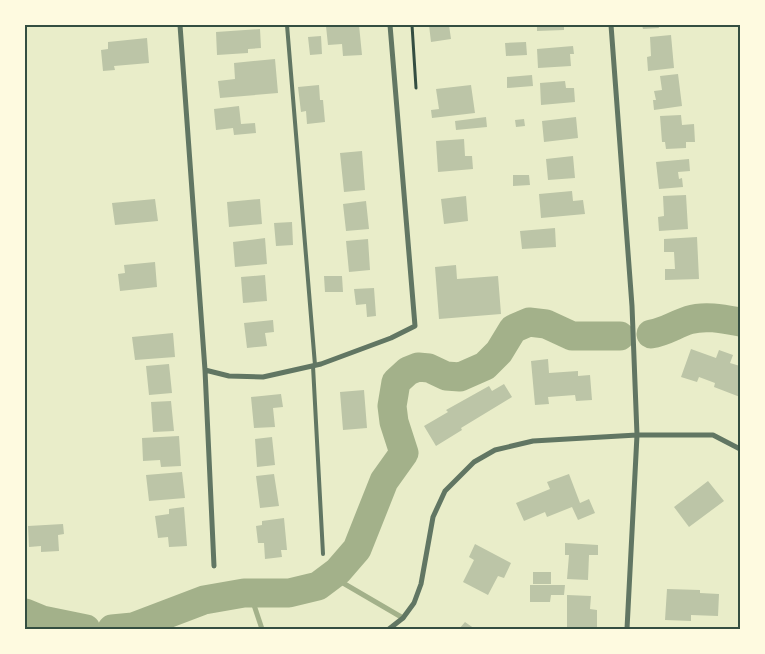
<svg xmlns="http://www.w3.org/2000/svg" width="765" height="654" font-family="'Nunito Sans',sans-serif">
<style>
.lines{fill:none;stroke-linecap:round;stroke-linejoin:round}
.stream{stroke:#a3b18a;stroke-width:5}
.river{stroke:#a3b18a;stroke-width:29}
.building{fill:#bcc5a7}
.path{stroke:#344e41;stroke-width:3}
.service{stroke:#617663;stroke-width:4}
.minor{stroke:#617663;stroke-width:5}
.neatline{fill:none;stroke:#344e41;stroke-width:2}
</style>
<rect width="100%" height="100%" fill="#e9edc9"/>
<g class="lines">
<path class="stream" d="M331,576L403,618
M250,593L262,629"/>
<path class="river" d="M651,334C665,332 676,324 689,320C705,315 724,319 740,322
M25,613L42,620L86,629
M112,629L133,627L204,600L244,593H289L318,586L338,571L357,549L384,481L404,453L394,422L392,406L396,382L408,371L418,367L429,368L446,376L460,377L485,366L499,352L513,329L529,322L546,324L572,336H620"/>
</g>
<path class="building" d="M359,25L362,55L343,56L342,44L328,45L326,26Z
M429,25H449L451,39L431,42Z
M537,25H564V30L537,31Z
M642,25H658L659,28L643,29Z
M260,29L261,48L248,49V53L217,55L216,32Z
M671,35L674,68L648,71L647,57L651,56L650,37Z
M321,36L322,54L310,55L308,37Z
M147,38L149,63L114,66L115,70L103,71L101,50L108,49V42Z
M526,42L527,55L506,56L505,43Z
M573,46L574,54H570L571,66L538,68L537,49Z
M275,59L278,93L220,98L218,81L235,79L234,63Z
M678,74L682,106L654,110L653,100H656L654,91L662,90L660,76Z
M532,75L533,86L507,88V77Z
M565,81L566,88H574L575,102L541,105L540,83Z
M319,85L320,100H323L325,122L307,124L306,111L301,112L298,87Z
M471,85L475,113L432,118L431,110L439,109L436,89Z
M239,106L241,124L255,123L256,133L234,135L233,128L216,130L214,109Z
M681,115L682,125L694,124L695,142H686V148L666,149L665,142H662L660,116Z
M486,117L487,127L456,130L455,121Z
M576,117L578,138L544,142L542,121Z
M524,119L525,126L516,127L515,120Z
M464,139L465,156H472L473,169L438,172L436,141Z
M362,151L365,190L344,192L340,153Z
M573,156L575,178L548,180L546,159Z
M689,159L690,171L678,172L679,179L682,178L683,187L659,189L656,162Z
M513,175H529L530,185L513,186Z
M572,191L573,201L583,200L585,214L541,218L539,194Z
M686,195L688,229L659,231L658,217L664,216L663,196Z
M466,196L468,221L444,224L441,199Z
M155,199L158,221L115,225L112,203Z
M260,199L262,224L229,227L227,202Z
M366,201L369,229L346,231L343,204Z
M292,222L293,245L276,246L274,223Z
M555,228L556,247L522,249L520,231Z
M697,237L699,279L665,280V269H675L674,252H664V239Z
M265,238L267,264L235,267L233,242Z
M368,239L370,270L349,272L346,241Z
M155,262L157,287L120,291L118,274L125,273L124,265Z
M456,265L457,279L498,276L501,314L439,319L435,267Z
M265,275L267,301L243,303L241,277Z
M324,276H342L343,292H325Z
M374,288L376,316L367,317L366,304L356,305L354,289Z
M273,320L274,332L265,333L267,346L247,348L244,323Z
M173,333L175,357L135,360L132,337Z
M691,349L716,358L719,350L733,355L730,363L740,366V397L714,387L715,383L699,377L697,382L681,377Z
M548,359L549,373L578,371V376L590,375L592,400L576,401L575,395L548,397L549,404L535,405L531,361Z
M169,364L172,393L149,395L146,366Z
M504,384L512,397L461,428L462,430L436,446L424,426L448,412L446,410L489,386L492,391Z
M364,390L367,428L343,430L340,392Z
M281,394L283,407L273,408L275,427L254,428L251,397Z
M171,401L174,431L153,432L151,402Z
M179,436L181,466L161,467L160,460L143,461L142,438Z
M272,437L275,465L257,467L255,439Z
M182,472L185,498L149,501L146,475Z
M274,474L279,506L260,508L256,476Z
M569,474L580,503L589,499L595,513L578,520L572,507L547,517L545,512L524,521L516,503L550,489L547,482Z
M708,481L724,501L689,527L674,507Z
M184,507L187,546L169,547L168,537L158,538L155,516L169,514V509Z
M284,518L287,550H281L282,557L265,559L264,543H258L256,526L262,525V521Z
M63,524L64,534L58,535L59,551L41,552V546L29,547L28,526Z
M565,543L598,545V555H589L588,580L567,579L569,555H565Z
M475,544L511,563L504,578L498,576L488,595L463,582L474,560L469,557Z
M533,572H551V584H533Z
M530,585H565L564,595H551L550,602H530Z
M667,589L700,590V593L719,594L718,616L691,615V621L665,620Z
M567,595L591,596L590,609L597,610V629H567Z
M465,622L475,629H459Z"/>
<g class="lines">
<path class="path" d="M412,25L416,88"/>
<path class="service" d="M287,25L315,365
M313,366L323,554"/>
<path class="minor" d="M180,25L205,370L214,566
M611,25L632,306L637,435L627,629
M205,370L229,376L263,377L321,364L391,338L415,326L390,25
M389,629L403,618L414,603L421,584L433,517L445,491L474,462L495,450L533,441L637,435H713L740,449"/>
</g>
<rect width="765" height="654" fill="none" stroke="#fefae0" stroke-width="52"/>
<rect x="26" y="26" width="713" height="602" class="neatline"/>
</svg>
